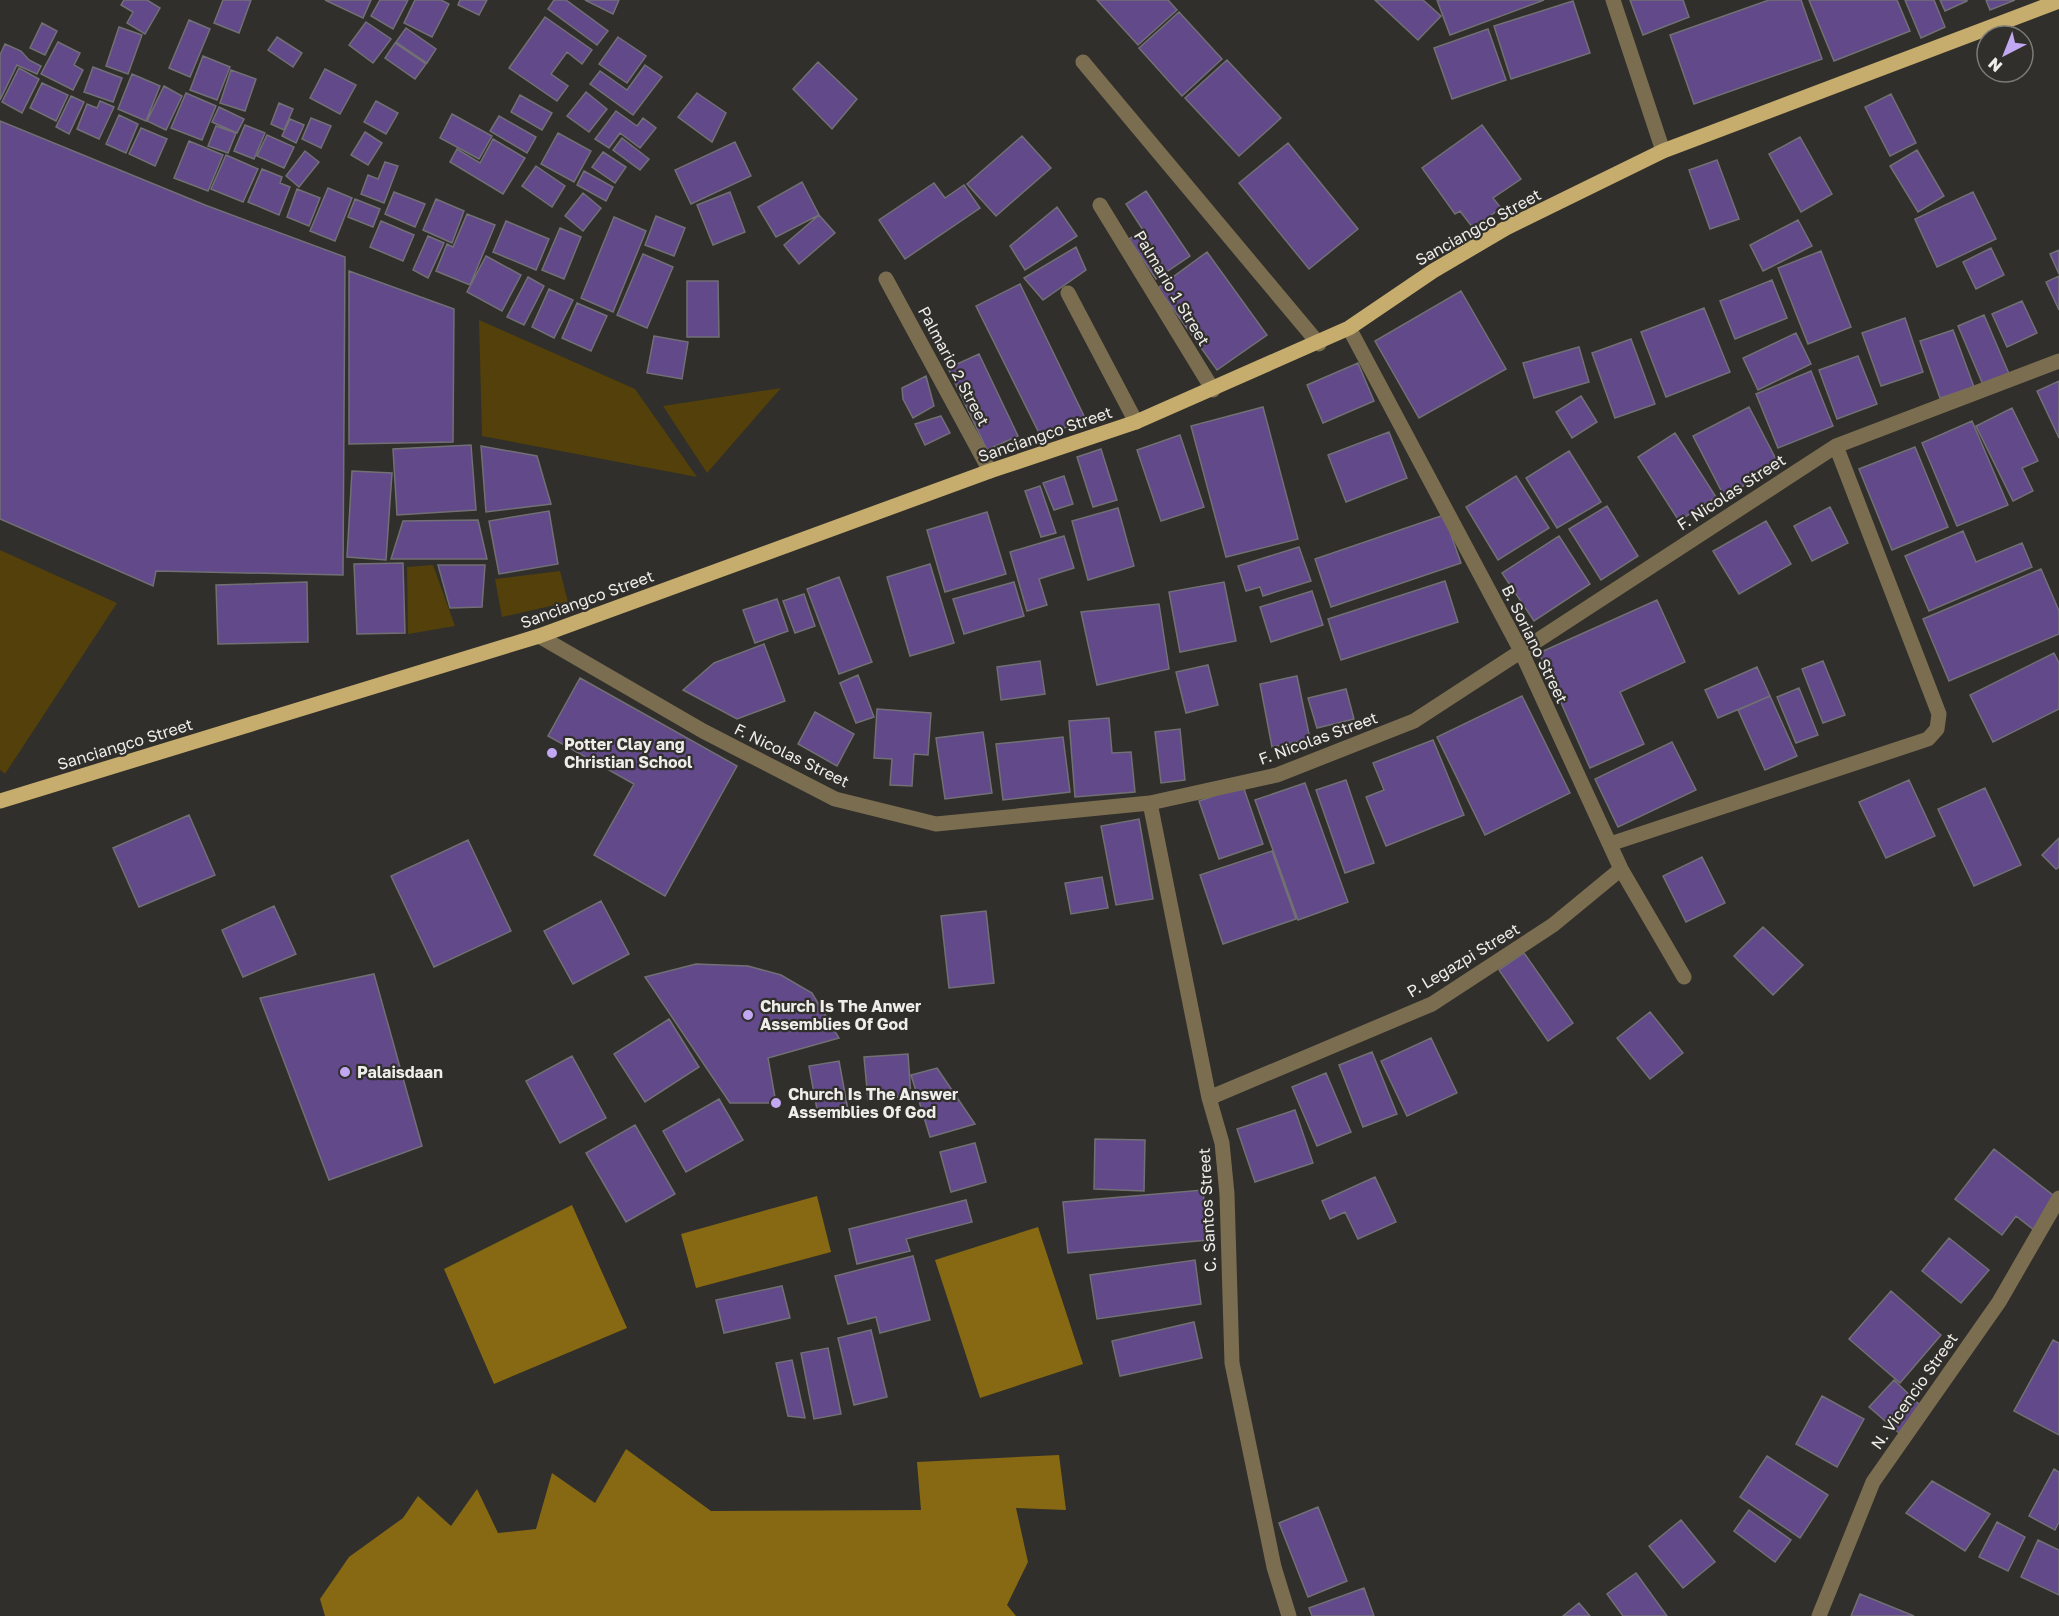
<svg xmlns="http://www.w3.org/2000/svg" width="2059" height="1616" font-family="'Golos Text',sans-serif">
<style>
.green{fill:#53400a}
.water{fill:#876913}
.building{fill:#624989;stroke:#717074;stroke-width:1.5}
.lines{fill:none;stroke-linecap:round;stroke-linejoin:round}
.minor{stroke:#7b6e50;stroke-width:15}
.major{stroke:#c7ad6d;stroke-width:15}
.poi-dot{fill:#c2a8f2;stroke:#302f2b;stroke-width:2}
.labels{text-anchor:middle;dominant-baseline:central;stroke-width:4.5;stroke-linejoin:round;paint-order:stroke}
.street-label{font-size:16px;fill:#eeedea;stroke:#302f2b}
.poi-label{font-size:16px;font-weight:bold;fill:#eeedea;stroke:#302f2b;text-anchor:start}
</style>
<rect width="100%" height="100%" fill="#302f2b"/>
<path class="green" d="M479,320L635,389L697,477L482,436Z
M781,388L707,473L663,406Z
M0,550L117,603L5,774L0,770Z
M433,565L455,626L408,634L407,567Z
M560,571L568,602L502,617L495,579Z"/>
<path class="water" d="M817,1196L831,1252L696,1288L681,1234Z
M572,1205L627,1328L494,1384L444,1269Z
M1038,1227L1083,1364L980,1398L935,1260Z
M626,1449L711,1511L921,1510L917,1462L1059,1455L1066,1510L1016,1508L1028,1562L1007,1605L1016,1616H325L320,1599L349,1557L403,1518L418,1496L451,1526L477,1489L498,1533L536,1529L552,1473L595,1503Z"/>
<path class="building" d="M124,0H147L160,8L145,34L127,23L133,12L121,5Z
M223,0H251L239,33L214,23Z
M325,0H371L363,18Z
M380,0H408L393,29L371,16Z
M415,0H441L449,4L432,37L404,23Z
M460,0H487L479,15L458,5Z
M554,0H566L608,31L597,45L548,9Z
M585,0H619L613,14Z
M1097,0H1168L1177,10L1138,45Z
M1375,0H1423L1441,16L1418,40Z
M1437,0H1544L1450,35Z
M1630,0H1683L1689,17L1643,35Z
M1769,0H1801L1822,59L1694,104L1670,35Z
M1809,0H1897L1910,31L1834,61Z
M1905,0H1934L1945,27L1921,38Z
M1940,0H1967V1L1945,11Z
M1986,0H2015L1990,10Z
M1573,1L1590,53L1511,79L1494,26Z
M1179,12L1222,59L1182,96L1139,48Z
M545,17L592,50L582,64L567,52L551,74L568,86L557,101L509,68Z
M189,20L210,29L190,77L169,68Z
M366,22L391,39L373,63L349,45Z
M42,23L57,31L45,55L30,48Z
M119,27L142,35L128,74L106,66Z
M406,28L436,49L427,63L396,42Z
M1488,29L1506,80L1452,99L1434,48Z
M277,37L302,53L293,67L268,50Z
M618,37L646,56L627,83L599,64Z
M58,42L80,53L74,65L83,70L73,90L41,74Z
M395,43L426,64L415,79L385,58Z
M5,44L21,51L29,60L41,66L37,74L17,65L0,100V55Z
M203,56L230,67L217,100L190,90Z
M1227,60L1281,118L1239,156L1185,98Z
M818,62L857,99L832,129L793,89Z
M645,65L662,77L633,115L590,84L600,71L627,90Z
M93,67L122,78L113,102L84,92Z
M19,68L39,79L22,113L2,102Z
M325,69L356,85L340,114L310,98Z
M231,70L256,79L245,111L220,103Z
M132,74L160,86L146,121L118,109Z
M42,83L68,95L56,121L30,108Z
M164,86L182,96L166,130L147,121Z
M586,92L607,109L589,132L567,116Z
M186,93L216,106L202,140L171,128Z
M697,93L726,113L712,142L678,117Z
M1891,94L1916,143L1890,156L1865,107Z
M520,95L552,113L542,130L511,112Z
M71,96L84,102L69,134L56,127Z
M100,101L114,107L99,139L77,129L87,104L97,108Z
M376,101L398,113L386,134L364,122Z
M279,103L293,109L284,130L271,124Z
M219,107L244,119L237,133L212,122Z
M616,111L637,126L643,118L656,128L640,148L620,133L609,148L595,139Z
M452,114L492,136L479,159L440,138Z
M119,115L138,124L126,153L106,144Z
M499,116L536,137L527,153L490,131Z
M311,118L331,126L321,148L302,139Z
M290,119L304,125L296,143L282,136Z
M0,121L205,205L345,257L343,575L156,571L153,586L0,519Z
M245,125L265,133L254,159L234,151Z
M1482,125L1521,179L1493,198L1501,208L1473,228L1460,211L1455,214L1422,168Z
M216,126L236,133L228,153L208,146Z
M141,128L167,139L155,166L129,154Z
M365,132L382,143L368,165L351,155Z
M558,133L591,151L574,182L541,164Z
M267,135L294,147L284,168L257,156Z
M1022,136L1051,168L996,216L967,184Z
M1800,137L1832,194L1801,212L1769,154Z
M622,138L649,159L640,170L613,150Z
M493,139L525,158L503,194L450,162L457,149L480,163Z
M189,141L223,155L208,191L174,178Z
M735,142L751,176L691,204L675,170Z
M1288,143L1358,229L1309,269L1239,183Z
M1917,150L1944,196L1918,212L1890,166Z
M305,151L319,162L299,187L286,176Z
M603,152L626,167L615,183L592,167Z
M226,155L258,169L243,202L211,189Z
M1717,160L1739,219L1710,229L1689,170Z
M385,162L398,166L384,203L361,194L368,175L378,179Z
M536,166L565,186L552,207L522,186Z
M262,169L282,177L280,183L290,187L279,215L248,202Z
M584,171L613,187L606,201L577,185Z
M802,182L819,215L776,237L758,207Z
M934,183L945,198L964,185L980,208L905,259L879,220Z
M328,188L352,198L335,241L310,231Z
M297,189L320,198L309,226L287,217Z
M1146,191L1190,256L1156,279L1129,239L1143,230L1126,204Z
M394,192L425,204L415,227L385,214Z
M730,192L745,232L713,245L697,205Z
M1973,192L1996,239L1937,267L1915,219Z
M583,193L601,208L583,231L565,216Z
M355,199L380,209L373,227L348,217Z
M436,199L464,211L452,243L423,230Z
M1057,207L1077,236L1025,270L1010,246Z
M467,214L495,225L470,285L436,271L447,244L453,247Z
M819,215L835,233L799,264L784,245Z
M656,216L685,228L674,256L645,245Z
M614,217L646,231L613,312L581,298Z
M1798,220L1812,246L1763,271L1750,245Z
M381,221L414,235L403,261L370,247Z
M506,221L549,239L536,270L493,252Z
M560,228L581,237L564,279L542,270Z
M428,236L444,243L428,278L413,270Z
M1076,247L1086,270L1043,300L1024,278Z
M1991,248L2004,275L1976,289L1963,262Z
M2059,250V274L2050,254Z
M1821,251L1851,327L1808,344L1778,268Z
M1207,252L1267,335L1217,370L1158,288Z
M643,254L673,267L647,328L617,315Z
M486,256L521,275L502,311L467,292Z
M349,271L454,309L453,442L349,444Z
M2059,276V310L2046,282Z
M528,277L544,286L524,325L507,317Z
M1772,280L1787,318L1735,339L1720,301Z
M687,281H718L719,337H687Z
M1020,284L1085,418L1042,439L976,306Z
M549,289L573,300L554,338L532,327Z
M1461,291L1506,369L1419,418L1375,341Z
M2022,301L2037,333L2007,347L1992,314Z
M577,303L607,316L591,351L562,338Z
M1704,308L1730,372L1666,397L1641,332Z
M1984,315L2010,376L1984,387L1958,326Z
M1905,318L1923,372L1881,386L1862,333Z
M1953,330L1974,387L1940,398L1920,341Z
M1796,333L1811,364L1758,390L1743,358Z
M654,336L688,342L682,379L647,373Z
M1631,339L1655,404L1615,418L1592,353Z
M1579,347L1589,382L1534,398L1523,363Z
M979,354L1018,436L987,450L948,368Z
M1858,356L1877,404L1837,419L1819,370Z
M1358,363L1374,401L1323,423L1307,385Z
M1811,371L1833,426L1778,448L1756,394Z
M926,376L934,406L913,418L903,399L902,388Z
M2059,381V438L2037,391Z
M1581,396L1597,422L1572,438L1556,412Z
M1263,407L1298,539L1226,557L1191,426Z
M1749,407L1780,467L1724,496L1693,436Z
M2012,408L2038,461L2022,468L2033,491L2013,501L1976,426Z
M941,416L950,433L925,445L915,424Z
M1972,421L2008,505L1957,526L1922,443Z
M1389,432L1407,478L1346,502L1328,455Z
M1675,433L1716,497L1679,521L1638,457Z
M1180,435L1204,507L1161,521L1137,450Z
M471,445L476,510L397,515L393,449Z
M481,446L537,456L551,504L486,512Z
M1915,447L1948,527L1892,550L1859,469Z
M1101,449L1117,500L1093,507L1077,457Z
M1569,451L1601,502L1557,528L1526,478Z
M352,471L392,473L386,560L347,557Z
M1064,476L1073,504L1054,510L1043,483Z
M1516,476L1549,528L1498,560L1466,507Z
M1040,486L1056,533L1041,537L1025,491Z
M1607,506L1638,556L1601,580L1569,529Z
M1830,507L1848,543L1812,561L1794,526Z
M1118,508L1134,566L1088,580L1072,521Z
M549,511L558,564L499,574L489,521Z
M987,512L1006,574L945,592L927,530Z
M1444,515L1461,563L1331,607L1315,559Z
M478,520L487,559H391L403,521Z
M1766,521L1791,564L1739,594L1713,551Z
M1963,531L1976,562L2022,543L2032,567L1929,611L1905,556Z
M1064,536L1074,568L1039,579L1047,605L1027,611L1010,552Z
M1559,536L1590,584L1534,621L1502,573Z
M1299,547L1311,581L1263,596L1260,587L1246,591L1238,566Z
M403,563L405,633L357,634L354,564Z
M930,564L954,643L910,656L887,577Z
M438,565H485L482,607L450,608Z
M2041,569L2059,611V634L1949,681L1923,619Z
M839,577L872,662L839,674L807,589Z
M1445,581L1458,622L1341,660L1328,619Z
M307,582L308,642L218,644L216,585Z
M1014,582L1024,616L964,634L953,599Z
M1224,582L1236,641L1180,652L1169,592Z
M1312,591L1323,625L1271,642L1260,607Z
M804,594L815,626L795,633L783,601Z
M777,599L788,631L755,643L743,610Z
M1657,600L1685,662L1620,692L1644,744L1590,768L1539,653Z
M1159,604L1169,669L1097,685L1081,612Z
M764,644L785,701L737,719L683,690L714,663Z
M2054,653L2059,663V709L1993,742L1970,695Z
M1040,661L1045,694L1001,700L997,667Z
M1823,661L1845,715L1823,723L1802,669Z
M1208,665L1218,705L1186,713L1176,672Z
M1757,667L1770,696L1718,718L1705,690Z
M858,675L874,717L856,723L840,683Z
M1297,676L1310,739L1272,747L1260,684Z
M580,678L737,766L665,896L594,855L634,784L548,736Z
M1799,688L1818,735L1796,743L1777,697Z
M1346,689L1354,719L1317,728L1308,698Z
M1522,696L1570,793L1485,835L1437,737Z
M1770,696L1797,756L1765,770L1738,710Z
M877,709L931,713L928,755L914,754L912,786L890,785L892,759L874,758Z
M815,712L854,734L837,766L798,744Z
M1109,718L1112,753L1131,752L1135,792L1075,797L1069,721Z
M1180,729L1185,780L1161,783L1155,732Z
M983,732L992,793L945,799L936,738Z
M1063,737L1070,792L1003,800L996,744Z
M1433,740L1464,815L1386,846L1366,797L1384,790L1373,763Z
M1672,742L1696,790L1618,827L1595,779Z
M1346,780L1374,863L1345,873L1316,790Z
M1909,780L1935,836L1886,858L1859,802Z
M1305,783L1348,902L1298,920L1255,800Z
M1243,786L1263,844L1219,859L1199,801Z
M1985,788L2021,865L1974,886L1938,809Z
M189,815L215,875L139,907L113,848Z
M1139,819L1153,899L1116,905L1101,826Z
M2059,838V867L2056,869L2042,855Z
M468,840L511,931L434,967L391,876Z
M1272,851L1296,919L1223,944L1200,875Z
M1702,857L1725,903L1686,922L1663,876Z
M1102,877L1108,908L1071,914L1065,883Z
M601,901L629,954L573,984L544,931Z
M274,906L296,954L243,977L222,930Z
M986,911L994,983L949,988L941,916Z
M1763,927L1803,965L1773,995L1734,956Z
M1524,953L1573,1023L1548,1041L1499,970Z
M696,964L748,966L781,975L812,993L839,1038L768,1058L776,1103H730L645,977Z
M374,974L422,1146L329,1180L260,998Z
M1650,1012L1683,1053L1650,1079L1617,1038Z
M669,1019L699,1067L645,1102L614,1054Z
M1431,1038L1457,1093L1407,1116L1381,1061Z
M1372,1052L1397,1114L1363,1127L1339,1065Z
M908,1054L911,1096L868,1100L864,1057Z
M572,1056L606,1118L560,1143L526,1081Z
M839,1061L848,1110L818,1115L809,1066Z
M937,1068L975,1124L930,1137L911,1075Z
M1326,1073L1351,1132L1317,1146L1292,1087Z
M719,1099L743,1140L686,1172L663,1131Z
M1295,1110L1313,1163L1255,1182L1237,1129Z
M635,1125L675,1194L626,1222L586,1153Z
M1095,1139L1145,1140L1144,1191L1094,1189Z
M975,1143L986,1182L951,1192L940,1152Z
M1994,1149L2058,1199L2034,1230L2016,1216L2002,1235L1955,1199Z
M1375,1177L1396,1222L1358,1239L1345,1212L1330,1219L1322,1201Z
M1203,1190L1208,1240L1068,1253L1063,1202Z
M966,1200L972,1222L906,1239L910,1251L857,1264L849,1229Z
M1949,1238L1989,1270L1961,1303L1922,1271Z
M913,1256L930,1320L880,1333L876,1317L848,1324L835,1276Z
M1195,1260L1201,1304L1097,1319L1090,1275Z
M782,1286L790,1318L724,1333L716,1300Z
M1891,1291L1941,1335L1900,1383L1849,1339Z
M1194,1322L1202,1358L1120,1376L1112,1341Z
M871,1330L887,1397L854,1405L838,1338Z
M2053,1340L2059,1343V1435L2014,1411Z
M828,1348L841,1414L814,1419L801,1353Z
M792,1360L805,1418L788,1416L776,1363Z
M1894,1380L1920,1405L1899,1433L1869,1407Z
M1822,1396L1864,1419L1837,1467L1796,1444Z
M1767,1456L1828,1495L1800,1538L1740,1497Z
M2054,1469L2059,1472V1522L2055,1530L2029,1516Z
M1932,1481L1990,1514L1965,1551L1906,1513Z
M1318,1507L1347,1581L1308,1597L1279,1523Z
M1749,1510L1791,1540L1775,1562L1734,1531Z
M1681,1520L1715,1562L1683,1588L1649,1546Z
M1997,1522L2025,1537L2008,1571L1979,1557Z
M2038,1540L2059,1550V1595L2021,1577Z
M1636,1573L1667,1616H1623L1607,1594Z
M1364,1588L1374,1616H1312L1309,1608Z
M1860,1594L1914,1616H1851Z
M1579,1603L1590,1616H1563Z"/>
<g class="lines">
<path class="minor" d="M1613,0L1663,151
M1083,62L1319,344
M1100,205L1213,390
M886,279L990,471
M1068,293L1136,422
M1349,328L1520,649L1621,869L1684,977
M539,636L703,731L835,799L936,824L1150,803L1277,775L1414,721L1836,446L2059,361
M1150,803L1209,1098L1222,1143L1227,1194L1232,1363L1274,1567L1289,1616
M1610,844L1928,739L1937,729L1939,714L1836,446
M1209,1098L1432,1004L1553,925L1621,869
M1819,1616L1873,1482L1999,1302L2059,1198"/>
<path class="major" d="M0,801L539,636L990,471L1136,422L1349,328L1433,271L1506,228L1663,151L2059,1"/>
</g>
<g class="poi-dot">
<circle cx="552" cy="753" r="6"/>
<circle cx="748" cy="1015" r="6"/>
<circle cx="345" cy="1072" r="6"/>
<circle cx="776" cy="1103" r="6"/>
</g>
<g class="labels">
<g class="street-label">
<text transform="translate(1478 227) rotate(-29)">Sanciangco Street</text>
<text transform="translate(1172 288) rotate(59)">Palmario 1 Street</text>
<text transform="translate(954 366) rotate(62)">Palmario 2 Street</text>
<text transform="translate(1045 434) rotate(-19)">Sanciangco Street</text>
<text transform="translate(1731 492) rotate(-33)">F. Nicolas Street</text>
<text transform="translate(587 599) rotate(-20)">Sanciangco Street</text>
<text transform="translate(1535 644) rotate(64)">B. Soriano Street</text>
<text transform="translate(1318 738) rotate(-20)">F. Nicolas Street</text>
<text transform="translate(125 744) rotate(-17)">Sanciangco Street</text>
<text transform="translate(792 755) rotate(26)">F. Nicolas Street</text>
<text transform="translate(1463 960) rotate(-31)">P. Legazpi Street</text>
<text transform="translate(1207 1210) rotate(-93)">C. Santos Street</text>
<text transform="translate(1914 1391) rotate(-55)">N. Vicencio Street</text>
</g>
<g class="poi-label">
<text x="564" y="744">Potter Clay ang<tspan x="564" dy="18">Christian School</tspan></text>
<text x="760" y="1006">Church Is The Anwer<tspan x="760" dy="18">Assemblies Of God</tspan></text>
<text x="357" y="1072">Palaisdaan</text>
<text x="788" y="1094">Church Is The Answer<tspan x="788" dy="18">Assemblies Of God</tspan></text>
</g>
</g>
<g transform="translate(2005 54) rotate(222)"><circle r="28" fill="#302f2b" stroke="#7c7b77" stroke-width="1.5"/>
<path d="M0-4.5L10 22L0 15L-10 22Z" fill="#c2a8f2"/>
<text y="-9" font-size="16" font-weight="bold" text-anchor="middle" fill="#eeedea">N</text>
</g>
</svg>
